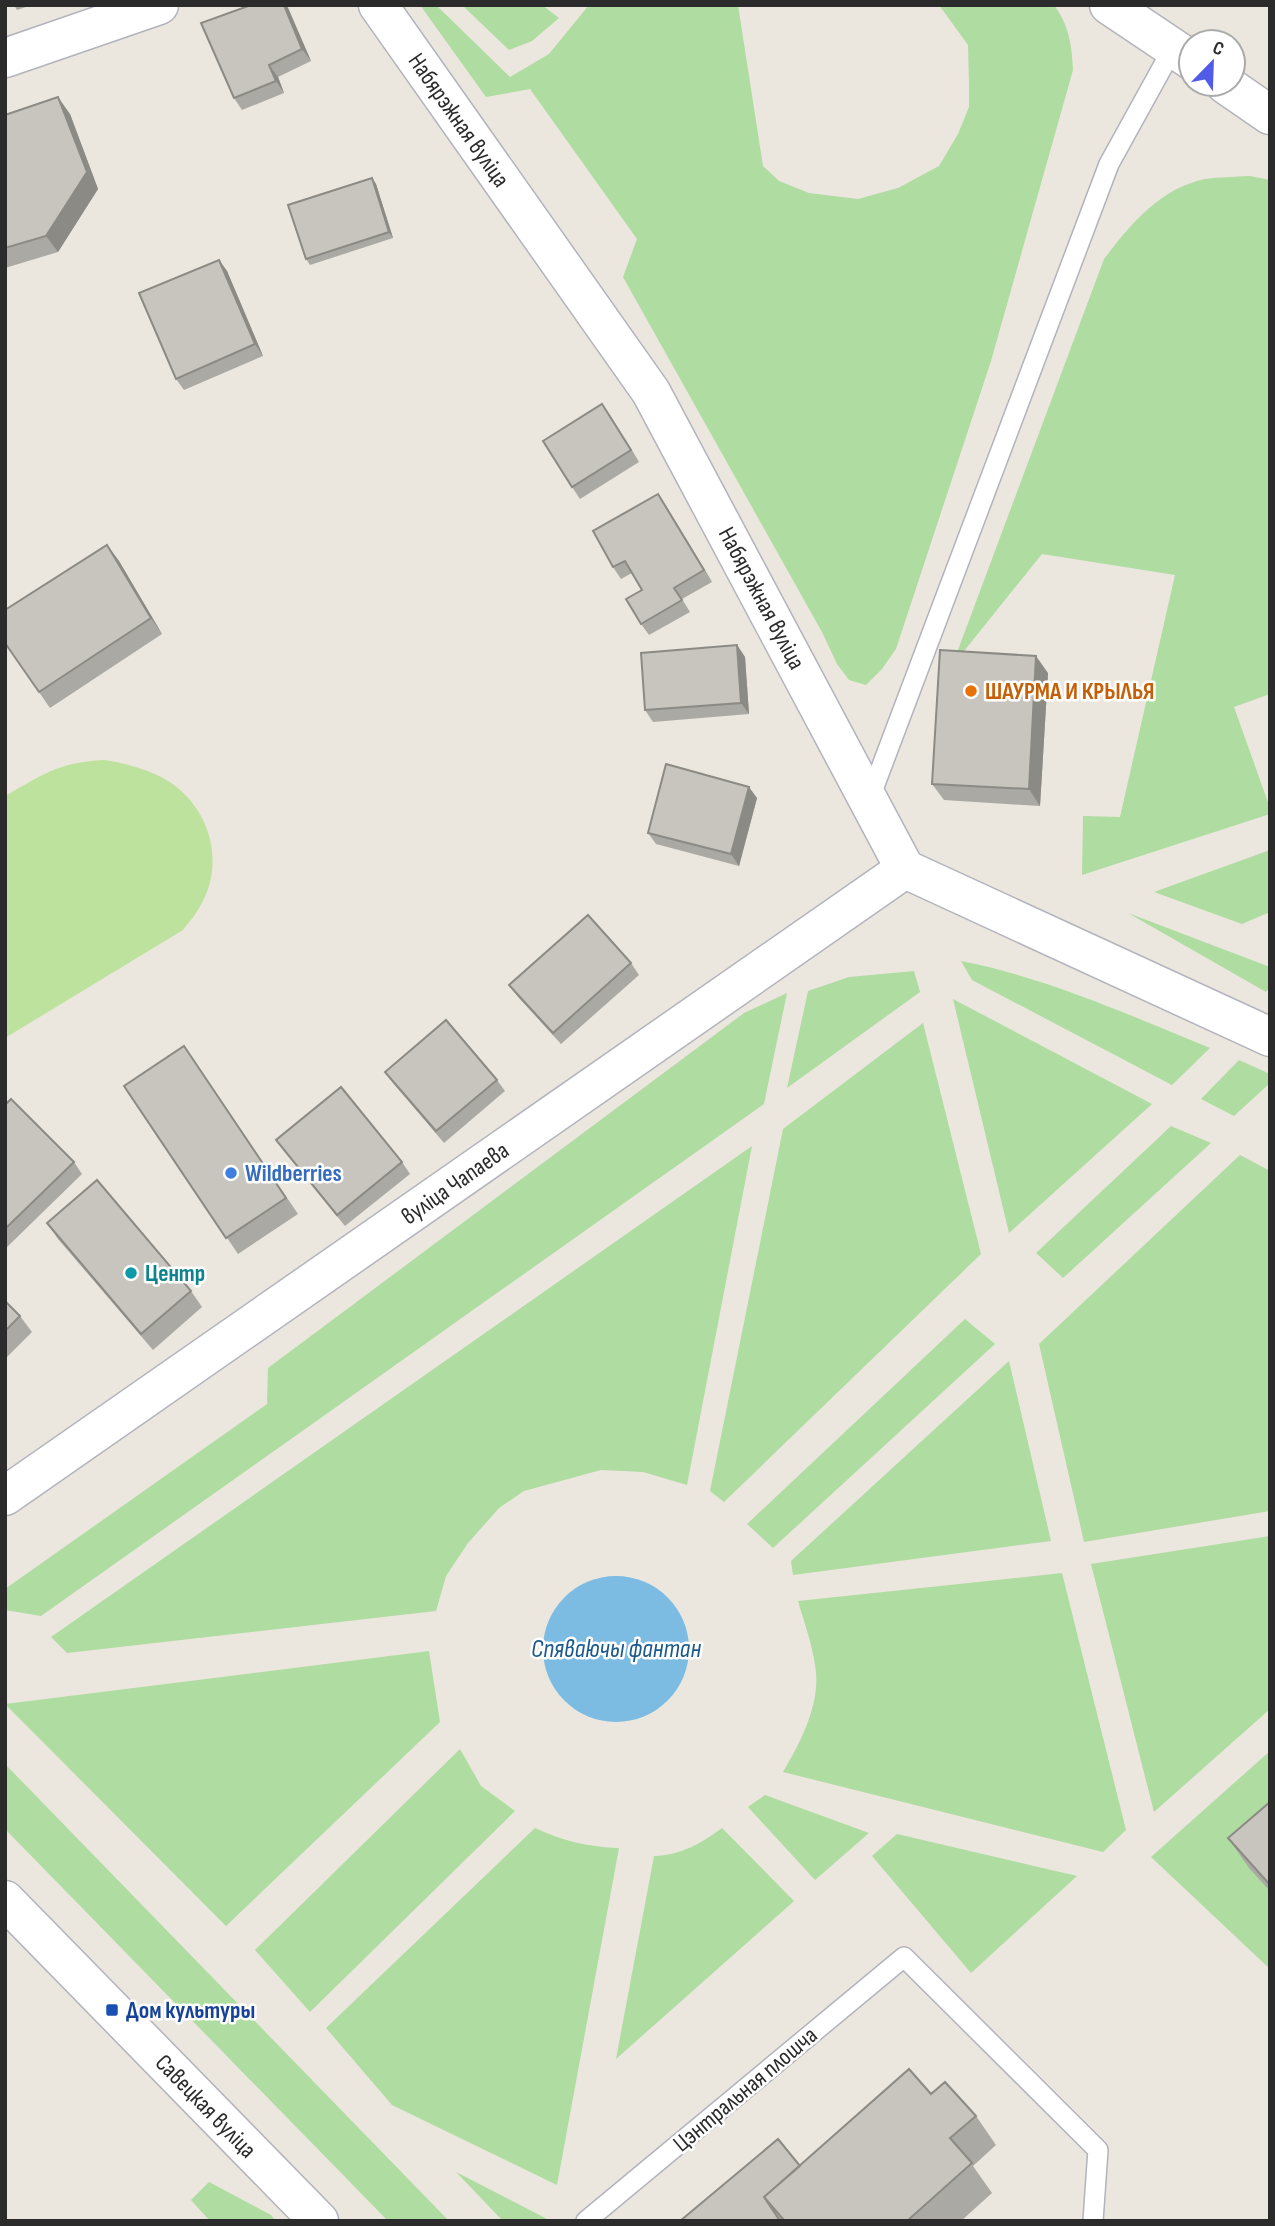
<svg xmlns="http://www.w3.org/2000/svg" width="1275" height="2226" viewBox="0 0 1275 2226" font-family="'Sofia Sans Condensed',sans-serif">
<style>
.green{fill:#aedca1}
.pitch{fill:#bde29d}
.water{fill:#7cbce2}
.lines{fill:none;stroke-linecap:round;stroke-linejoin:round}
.lane-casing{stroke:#b2b3bd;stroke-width:22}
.street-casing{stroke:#b2b3bd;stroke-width:41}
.secondary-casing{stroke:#b2b3bd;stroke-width:41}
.lane{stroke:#fff;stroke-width:19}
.street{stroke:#fff;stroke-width:38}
.secondary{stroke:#fff;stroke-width:38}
.wall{fill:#aba9a3}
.shaded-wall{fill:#8b8a84}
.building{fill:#c7c5bd;stroke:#8b8a84;stroke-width:2}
.food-dot{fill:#e8710a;stroke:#fff;stroke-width:2.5}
.shop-dot{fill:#3f7fe0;stroke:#fff;stroke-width:2.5}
.culture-dot{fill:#0f9aa8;stroke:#fff;stroke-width:2.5}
.transit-dot{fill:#1a4fb4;stroke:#fff;stroke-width:2.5}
.labels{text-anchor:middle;stroke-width:5;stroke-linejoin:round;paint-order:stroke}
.street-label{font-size:24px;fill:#2b2b2b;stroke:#fff}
.food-label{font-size:24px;font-weight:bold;fill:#c56008;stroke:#fff;text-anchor:start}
.shop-label{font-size:24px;font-weight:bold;fill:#366cbe;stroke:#fff;text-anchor:start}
.culture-label{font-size:24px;font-weight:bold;fill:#0d838f;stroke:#fff;text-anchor:start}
.transit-label{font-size:24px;font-weight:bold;fill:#164399;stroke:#fff;text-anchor:start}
.water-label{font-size:26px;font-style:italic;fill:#1c5a8e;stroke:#fff}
</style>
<rect width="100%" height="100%" fill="#ebe7de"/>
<path class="green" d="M 420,5 L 436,5 L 510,77 L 549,54 L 589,5 L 738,5 L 763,166 L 779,181 L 809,193 L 858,199 L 898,188 L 939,166 L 958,134 L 969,107 L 969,82 L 968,45 L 939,5 L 1054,5 C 1069,25 1072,46 1073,70 L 991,361 L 896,649 L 882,669 L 866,685 L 849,680 L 837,664 L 822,632 L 623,277 L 637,239 L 530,89 L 486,97 Z
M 462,5 L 542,5 L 559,18 L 532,41 L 509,50 Z
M 1250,176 L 1270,180 L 1270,694 L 1234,707 L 1270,808 L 1270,814 L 1082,875 L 1083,816 L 1120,817 L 1175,575 L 1042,554 L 952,666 L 1104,259 C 1131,224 1159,189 1205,179 C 1219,177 1235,177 1250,176 Z
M 1270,850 L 1270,912 L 1242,924 L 1154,892 Z
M 1128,913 L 1270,967 L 1270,987 L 1266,992 Z
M 961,961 C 1048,978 1129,1015 1210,1048 L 1172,1085 L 972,980 Z
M 914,971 L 920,992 L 787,1088 L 808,991 L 849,977 Z
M 787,993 L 764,1104 L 41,1616 L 5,1610 L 5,1589 L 267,1404 L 268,1368 L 744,1013 Z
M 953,999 L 1152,1104 L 1009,1233 Z
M 923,1023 L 981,1254 L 724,1502 L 710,1491 L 783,1129 Z
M 1239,1060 L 1270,1074 L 1270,1083 L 1234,1116 L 1201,1099 Z
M 1171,1126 L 1211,1143 L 1063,1278 L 1036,1253 Z
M 752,1146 L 687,1485 L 643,1472 L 601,1470 L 524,1491 L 499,1508 L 468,1543 L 446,1576 L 436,1611 L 67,1653 L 51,1637 Z
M 1240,1155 L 1270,1171 L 1270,1511 L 1084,1542 L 1039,1344 Z
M 965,1319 L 995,1344 L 773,1548 L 747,1524 Z
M 1009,1361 L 1051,1541 L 793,1575 L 791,1561 Z
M 1270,1536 L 1270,1709 L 1154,1812 L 1091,1564 Z
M 1062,1573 L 1126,1830 L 1103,1852 L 783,1772 C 801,1742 822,1701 815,1665 C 812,1643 804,1622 798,1601 Z
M 429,1651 L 440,1722 L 226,1926 L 5,1704 Z
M 460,1749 L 481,1786 L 515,1811 L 310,2012 L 255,1950 Z
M 1270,1751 L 1270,1969 L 1151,1857 Z
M 5,1764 L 449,2221 L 388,2221 L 5,1829 Z
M 765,1795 L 869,1833 L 815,1880 L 748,1807 Z
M 535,1828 C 562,1841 589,1847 619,1848 L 557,2185 L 392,2105 L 326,2028 Z
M 722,1828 L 794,1901 L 616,2059 L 654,1856 C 681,1855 700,1844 722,1828 Z
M 897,1834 L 1077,1876 L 971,1973 L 872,1856 Z
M 456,2172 L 551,2221 L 503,2221 Z
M 209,2182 L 271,2215 L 276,2221 L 210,2221 L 191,2200 Z"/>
<path class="pitch" d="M 105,760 C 122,763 140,767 157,775 C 207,798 229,860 199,908 C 195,916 188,923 183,930 L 5,1038 L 5,796 C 44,774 59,762 105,760 Z"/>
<path class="water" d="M543 1649a73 73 0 1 1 146 0a73 73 0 1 1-146 0Z"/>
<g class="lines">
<defs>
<path id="lane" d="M 869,800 L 1109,164 L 1173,48
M 586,2221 L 904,1957 L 1098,2150 L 1093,2221"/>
<path id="street" d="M 378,5 L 651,392 L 905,869
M 1109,5 L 1191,60
M 5,58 L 159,5
M 1225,84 L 1270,115"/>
<path id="secondary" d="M 5,1496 L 905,869 L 1270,1037
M 5,1900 L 319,2221"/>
</defs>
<use href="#lane" class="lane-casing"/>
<use href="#street" class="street-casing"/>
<use href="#secondary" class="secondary-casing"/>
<use href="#lane" class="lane"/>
<use href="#street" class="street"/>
<use href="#secondary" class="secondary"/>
</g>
<path class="wall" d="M 14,5 L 32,5 L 17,10 Z
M 287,5 L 311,61 L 278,77 L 284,93 L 242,110 L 234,98 Z
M 70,114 L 98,189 L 58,252 L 5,268 L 5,115 Z
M 372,178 L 376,184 L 393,238 L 310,265 L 306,259 Z
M 219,260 L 227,271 L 263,356 L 184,390 L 176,379 Z
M 602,404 L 639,462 L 580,499 L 572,487 Z
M 666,506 L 712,582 L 682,599 L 690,612 L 649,635 L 641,624 L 642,590 L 632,573 L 621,579 L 613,567 Z
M 107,545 L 119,561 L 162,634 L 50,708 L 5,643 Z
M 737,645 L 745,657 L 749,714 L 653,722 L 645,710 Z
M 1048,673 L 1040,806 L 944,800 L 932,784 Z
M 757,798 L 739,866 L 656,844 L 648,833 Z
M 631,963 L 639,975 L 561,1044 L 518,997 L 509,985 Z
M 184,1046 L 298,1214 L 238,1254 L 124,1086 Z
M 385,1072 L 497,1080 L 505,1091 L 444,1143 L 393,1083 Z
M 5,1105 L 74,1162 L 82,1174 L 5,1249 Z
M 276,1140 L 402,1162 L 410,1174 L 345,1226 L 284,1151 Z
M 47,1223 L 191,1291 L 202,1307 L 153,1350 L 58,1239 Z
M 5,1301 L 20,1316 L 32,1332 L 5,1359 Z
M 1270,1802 L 1270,1891 L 1249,1868 L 1228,1838 Z
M 931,2094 L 976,2116 L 996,2145 L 973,2166 L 992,2193 L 961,2221 L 680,2221 L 800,2166 Z"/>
<path class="shaded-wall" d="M 284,5 L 287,6 L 311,61 L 302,49 Z
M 269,65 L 278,77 L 284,93 L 276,81 Z
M 58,97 L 70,114 L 98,189 L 58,252 L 46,236 Z
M 372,178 L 376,184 L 393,238 L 389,232 Z
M 219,260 L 227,271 L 263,356 L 255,344 Z
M 602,404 L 610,415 L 639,462 L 631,450 Z
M 658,494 L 666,506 L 712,582 L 704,570 Z
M 107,545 L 119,561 L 162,634 L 151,618 Z
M 737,645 L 745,657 L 749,714 L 741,703 Z
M 1036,656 L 1048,673 L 1040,806 L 1029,789 Z
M 749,787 L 757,798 L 739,866 L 731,854 Z"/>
<path class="building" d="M 251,5 L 284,5 L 302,49 L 269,65 L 276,81 L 234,98 L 201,23 Z
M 58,97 L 87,172 L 46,236 L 5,248 L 5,115 Z
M 372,178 L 389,232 L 306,259 L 288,205 Z
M 219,260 L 255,344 L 176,379 L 139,293 Z
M 602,404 L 631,450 L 572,487 L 543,441 Z
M 658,494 L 704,570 L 674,588 L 682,600 L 641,624 L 626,599 L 642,590 L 625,561 L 613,567 L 593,531 Z
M 107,545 L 151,618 L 39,692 L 5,643 L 5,610 Z
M 737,645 L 741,703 L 645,710 L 641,653 Z
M 940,650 L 1036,656 L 1029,789 L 932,784 Z
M 666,764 L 749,787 L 731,854 L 648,833 Z
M 588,915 L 631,963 L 553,1033 L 509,985 Z
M 446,1020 L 497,1080 L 436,1131 L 385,1072 Z
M 184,1046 L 286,1198 L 226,1238 L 124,1086 Z
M 341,1087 L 402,1162 L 337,1215 L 276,1140 Z
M 11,1099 L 74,1162 L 5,1229 L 5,1105 Z
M 97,1180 L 191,1291 L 141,1334 L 47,1223 Z
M 5,1301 L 20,1316 L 5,1331 Z
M 1270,1802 L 1270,1885 L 1228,1838 Z
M 909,2069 L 931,2094 L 945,2082 L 976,2116 L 950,2138 L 972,2163 L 907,2221 L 781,2221 L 783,2219 L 764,2197 Z
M 778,2139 L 800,2166 L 764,2197 L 780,2221 L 680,2221 Z"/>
<circle class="food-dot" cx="971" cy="691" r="7"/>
<circle class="shop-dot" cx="231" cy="1173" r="7"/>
<circle class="culture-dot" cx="131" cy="1273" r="7"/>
<rect class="transit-dot" x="105" y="2003" width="14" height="14" rx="3.5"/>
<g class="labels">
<g class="street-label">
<text transform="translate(459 120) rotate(55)" y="8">Набярэжная вуліца</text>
<text transform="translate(762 598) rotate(62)" y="8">Набярэжная вуліца</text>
<text transform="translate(455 1183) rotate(-35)" y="8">вуліца Чапаева</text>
<text transform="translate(745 2089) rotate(-40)" y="8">Цэнтральная плошча</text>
<text transform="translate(206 2106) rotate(46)" y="8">Савецкая вуліца</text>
</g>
<g class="food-label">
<text x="985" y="699">ШАУРМА И КРЫЛЬЯ</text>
</g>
<g class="shop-label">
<text x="245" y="1181">Wildberries</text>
</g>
<g class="culture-label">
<text x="145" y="1281">Центр</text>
</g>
<g class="transit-label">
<text x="126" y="2018">Дом культуры</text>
</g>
<g class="water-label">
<text x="616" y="1657">Спяваючы фантан</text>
</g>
</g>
<rect width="1275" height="2226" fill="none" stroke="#2b2b2b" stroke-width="14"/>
<g transform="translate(1212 63) rotate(23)"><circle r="33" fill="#ffffff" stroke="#aaaaaa" stroke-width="2"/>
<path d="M0-5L12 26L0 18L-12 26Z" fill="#505be7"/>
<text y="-10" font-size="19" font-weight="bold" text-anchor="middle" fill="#2b2b2b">С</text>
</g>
</svg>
